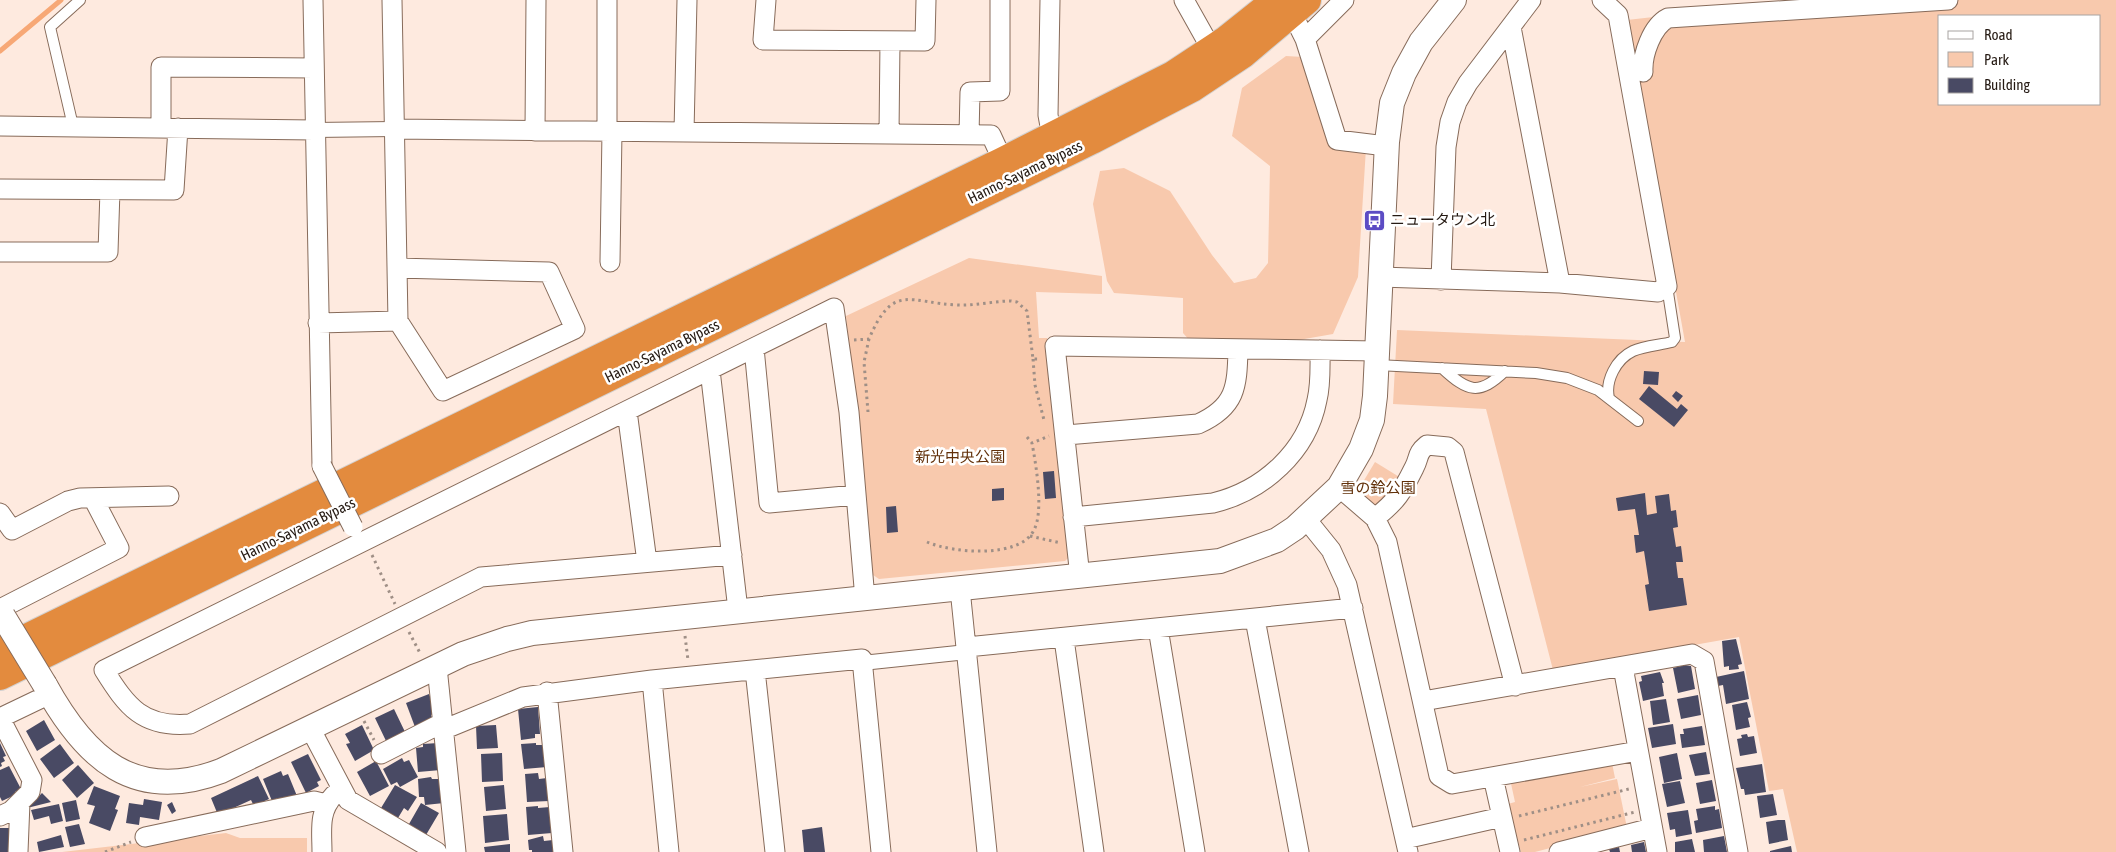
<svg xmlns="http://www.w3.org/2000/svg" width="2116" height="852" viewBox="0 0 2116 852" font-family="'Asap Condensed','Noto Sans JP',sans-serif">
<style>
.green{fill:#f8c9ad;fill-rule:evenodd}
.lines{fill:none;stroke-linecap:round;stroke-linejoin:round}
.stream{stroke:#f7a876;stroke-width:5}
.building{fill:#494a64}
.service-casing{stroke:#876b5a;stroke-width:12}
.pedestrian-casing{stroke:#876b5a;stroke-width:16}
.minor-casing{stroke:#876b5a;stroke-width:21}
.tertiary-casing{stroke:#876b5a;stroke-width:26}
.trunk-casing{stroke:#d3d1d0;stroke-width:30}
.path{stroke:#9f8f86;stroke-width:3;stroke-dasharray:2.5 4;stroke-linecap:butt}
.service{stroke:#fff;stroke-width:10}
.pedestrian{stroke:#fff;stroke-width:14}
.minor{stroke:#fff;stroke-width:19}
.tertiary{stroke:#fff;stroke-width:24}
.trunk{stroke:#e38b3e;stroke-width:28}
.minor-bridge-casing{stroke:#876b5a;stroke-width:21;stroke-linecap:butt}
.tertiary-bridge-casing{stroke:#876b5a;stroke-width:26;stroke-linecap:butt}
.minor-bridge{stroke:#fff;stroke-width:19}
.tertiary-bridge{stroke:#fff;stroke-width:24}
.labels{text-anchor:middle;stroke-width:5;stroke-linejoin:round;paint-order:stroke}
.street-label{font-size:15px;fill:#251a13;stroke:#fff}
.poi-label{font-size:15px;fill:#251a13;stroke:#fff;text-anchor:start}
.park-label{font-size:15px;fill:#623009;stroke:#fff}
</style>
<rect width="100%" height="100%" fill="#feeadf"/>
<path class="green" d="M 1908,0 L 2116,0 L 2116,852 L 1797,852 L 1783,789 L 1769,791 L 1739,637 L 1553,670 L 1486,409 L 1393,404 L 1397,330 L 1685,342 L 1627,20 L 1671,15 ZM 1940,16 L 2100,16 L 2100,104 L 1940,104 Z
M 1286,56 L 1303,57 L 1328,141 L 1366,148 L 1358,277 L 1333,334 L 1293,341 L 1190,341 L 1183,333 L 1183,298 L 1114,293 L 1107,281 L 1093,204 L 1100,171 L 1124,168 L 1170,191 L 1212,255 L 1234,283 L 1256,278 L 1268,263 L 1270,166 L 1232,136 L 1242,88 Z
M 969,258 L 1102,276 L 1102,294 L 1036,292 L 1039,338 L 1047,338 L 1070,556 L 1065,561 L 879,579 L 873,575 L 846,316 Z
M 1375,462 L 1401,478 L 1381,506 L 1373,506 L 1357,492 Z
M 1612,763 L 1615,778 L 1580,787 L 1617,779 L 1627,828 L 1535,852 L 1521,852 L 1508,804 L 1515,802 L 1510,779 Z
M 226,833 L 240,838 L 307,838 L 307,852 L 62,852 Z"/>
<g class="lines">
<path class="stream" d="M 0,51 L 61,0"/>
</g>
<path class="building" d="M 1644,371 L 1659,372 L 1658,385 L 1643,384 Z
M 1649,386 L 1677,409 L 1681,404 L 1688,410 L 1674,427 L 1639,399 Z
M 1676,391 L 1683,396 L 1678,402 L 1672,396 Z
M 1054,471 L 1056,498 L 1045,499 L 1043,472 Z
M 1004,488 L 1004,500 L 992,501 L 992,489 Z
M 1645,493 L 1647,515 L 1657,513 L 1655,496 L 1669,494 L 1671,511 L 1676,510 L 1678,527 L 1673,528 L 1676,547 L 1681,546 L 1683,562 L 1676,562 L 1678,578 L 1683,578 L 1687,605 L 1649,611 L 1645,585 L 1649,584 L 1644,551 L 1636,553 L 1634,535 L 1639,535 L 1635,509 L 1618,511 L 1616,498 Z
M 896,506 L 898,532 L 887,533 L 886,507 Z
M 1736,639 L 1742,664 L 1738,665 L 1739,669 L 1729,670 L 1729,666 L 1724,667 L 1722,641 Z
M 1685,665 L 1691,666 L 1695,689 L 1678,693 L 1673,668 Z
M 1744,671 L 1749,699 L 1726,704 L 1723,685 L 1718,686 L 1716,677 Z
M 1660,672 L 1664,683 L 1662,683 L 1664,696 L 1643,701 L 1639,682 L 1642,681 L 1641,676 Z
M 429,694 L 434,707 L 435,713 L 431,715 L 433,720 L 415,727 L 406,703 Z
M 1698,695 L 1701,715 L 1681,719 L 1677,699 Z
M 1666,699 L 1670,722 L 1653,725 L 1650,701 Z
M 1747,702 L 1751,717 L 1748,718 L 1750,727 L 1736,730 L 1732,705 Z
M 538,707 L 540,734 L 535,734 L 535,738 L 521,740 L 518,709 Z
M 394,709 L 406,734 L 387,743 L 375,718 Z
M 44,720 L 55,740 L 37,751 L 26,731 Z
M 1673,724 L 1676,744 L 1652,748 L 1648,728 Z
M 362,725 L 374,750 L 355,761 L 346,744 L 350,743 L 345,734 Z
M 496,725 L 498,748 L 477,749 L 476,726 Z
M 1702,726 L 1705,745 L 1682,748 L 1680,734 L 1684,734 L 1683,729 Z
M 1747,734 L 1748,737 L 1754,736 L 1757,753 L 1740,756 L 1737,739 L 1742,738 L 1741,735 Z
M 0,743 L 6,756 L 3,757 L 5,761 L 1,763 L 2,766 L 0,767 Z
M 438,743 L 441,770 L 418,772 L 416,748 L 423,747 L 423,744 Z
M 536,743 L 536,745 L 545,745 L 547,767 L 524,769 L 521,744 Z
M 60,744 L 74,763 L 54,778 L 40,759 Z
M 1706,752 L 1710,774 L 1695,776 L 1689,755 Z
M 502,753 L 503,781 L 482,782 L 481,754 Z
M 1677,753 L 1682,779 L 1664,783 L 1659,757 Z
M 308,754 L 321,780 L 317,782 L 319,786 L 306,793 L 291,762 Z
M 402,758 L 404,762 L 409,760 L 418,777 L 400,787 L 397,782 L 391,785 L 383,769 Z
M 376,761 L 389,786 L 370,796 L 357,772 Z
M 1762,764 L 1766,792 L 1745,795 L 1744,789 L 1741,789 L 1736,768 Z
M 78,765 L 94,783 L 77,798 L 62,780 Z
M 9,766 L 21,789 L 15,792 L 17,794 L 2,801 L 0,797 L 0,770 Z
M 281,771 L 283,776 L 288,774 L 297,796 L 280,803 L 278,798 L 272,801 L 263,779 Z
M 538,773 L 539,779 L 547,778 L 549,801 L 527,802 L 525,774 Z
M 258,776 L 269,799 L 254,806 L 251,800 L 218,815 L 211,798 Z
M 431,777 L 432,779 L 442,779 L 444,803 L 425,805 L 424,797 L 419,797 L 418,779 Z
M 1712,780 L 1716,801 L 1700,804 L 1696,783 Z
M 1680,781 L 1685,803 L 1667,807 L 1662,784 Z
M 395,785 L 417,797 L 408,811 L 404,808 L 398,818 L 381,808 Z
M 504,785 L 506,809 L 486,811 L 484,787 Z
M 94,786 L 120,796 L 115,809 L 118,810 L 110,831 L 89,823 L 95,806 L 87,804 Z
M 42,793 L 51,802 L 27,808 Z
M 1773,794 L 1777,815 L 1760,818 L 1757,796 Z
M 144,799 L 162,802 L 159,820 L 140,817 L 139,825 L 126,823 L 129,803 L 143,805 Z
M 76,800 L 80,819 L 66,822 L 62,803 Z
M 172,802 L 176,811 L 172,814 L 167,805 Z
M 421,803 L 439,813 L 426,835 L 409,824 Z
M 59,804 L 63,821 L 51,824 L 49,816 L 34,820 L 31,810 Z
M 538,806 L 538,808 L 550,807 L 552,833 L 528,835 L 526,807 Z
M 1715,806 L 1715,810 L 1719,809 L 1722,828 L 1696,833 L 1694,821 L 1698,820 L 1696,809 Z
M 1688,810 L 1692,834 L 1676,837 L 1675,829 L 1670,830 L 1667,813 Z
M 507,814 L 509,840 L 485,843 L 483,816 Z
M 1778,820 L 1785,820 L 1788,840 L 1769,844 L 1766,822 Z
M 79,824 L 85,844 L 70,847 L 65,827 Z
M 822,827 L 825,852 L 804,852 L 802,830 Z
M 0,828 L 13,828 L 12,852 L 0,852 Z
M 61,835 L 64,847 L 39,852 L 37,842 Z
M 543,836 L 544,841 L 553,840 L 554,852 L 532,852 L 532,850 L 529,850 L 528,840 Z
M 1724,836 L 1727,852 L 1704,852 L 1703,840 Z
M 1692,839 L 1695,852 L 1675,852 L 1675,842 Z
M 1644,842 L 1646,852 L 1632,852 L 1631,845 Z
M 510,844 L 510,852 L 485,852 L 484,847 Z
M 1791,846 L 1792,852 L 1770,852 L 1770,851 Z
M 1619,847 L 1620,852 L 1610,852 L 1609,849 Z"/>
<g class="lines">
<defs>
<path id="service" d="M 73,126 L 50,27 L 80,0
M 1377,365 L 1536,373 L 1567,378 L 1598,390 L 1638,421
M 1442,368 C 1468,392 1479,396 1505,371
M 1609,398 C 1605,381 1616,359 1633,351 C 1644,346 1660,345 1672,342 L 1675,338 L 1667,286"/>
<path id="pedestrian" d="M 314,130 L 394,129
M 862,663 L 967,652"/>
<path id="minor" d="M 313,0 L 322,466
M 392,0 L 398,321
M 766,0 L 763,40 L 925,41 L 926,0
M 1050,0 L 1048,115 L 1052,137
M 1184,0 L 1212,50
M 1292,13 L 1305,39 L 1337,140 L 1386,146
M 1511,27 L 1560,283
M 1305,39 L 1344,0
M 1643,72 C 1642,55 1652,26 1668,18 L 1948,0
M 0,126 L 314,130
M 161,128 L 161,67 L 314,68
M 394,129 L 991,135 L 1003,161
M 535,131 L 536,0
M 607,131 L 607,0
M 684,132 L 687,0
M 889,134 L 890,41
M 969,135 L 970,92 L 1000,91 L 1000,0
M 0,189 L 174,190 L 178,128
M 0,252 L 108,252 L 110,190
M 610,262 L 612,131
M 1380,277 L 1560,283 L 1658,292 L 1667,286 L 1618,15 L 1602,0
M 1441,280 L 1446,147 L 1450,122 L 1457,102 L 1468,83 L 1531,0
M 318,323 L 398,321 L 443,391 L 575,329 L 549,272 L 397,268
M 754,348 L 769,503 L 856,495
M 710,370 L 738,610
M 627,411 L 647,562
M 1066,435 L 1198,424 C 1236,407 1237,387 1238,350
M 1339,487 L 1375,518 L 1387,542 L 1439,776 L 1452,784 L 1638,751
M 0,513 L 12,530 L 68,501 L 80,498 L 169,496
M 1073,517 L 1213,503 C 1263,491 1307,452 1317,400 C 1321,384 1320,366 1320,350
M 1375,518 C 1397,501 1402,492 1414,468 C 1420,457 1416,454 1427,445 L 1448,447 L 1454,452 L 1515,686
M 1306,519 L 1331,550 L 1347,585 L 1408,852
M 732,555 L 481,577 L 190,724 C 143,728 127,707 104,670 L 834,308 L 849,412 L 865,599
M 1080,577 L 1055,346 L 1377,351
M 960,589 L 987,852
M 0,609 L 119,548 L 93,498
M 1255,619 L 1299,852
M 1158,628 L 1195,852
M 1064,639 L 1094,852
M 967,647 L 1353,608
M 437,667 L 456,852
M 1623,667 L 1657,852
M 755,670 L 775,852
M 652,680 L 669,852
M 547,692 L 563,852
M 1423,701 L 1692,654 L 1704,661 L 1738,852
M 0,718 L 32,780 L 30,792 L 11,811 L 0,816
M 0,718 L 50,694
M 310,728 L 348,800 L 437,852
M 445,729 L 523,697 L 652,680 L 862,659 L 881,852
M 381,754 L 444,722
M 1493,777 L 1510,852
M 145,837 L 314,801 L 326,804
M 1405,839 L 1502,817
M 18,852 L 20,802
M 322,852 C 322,831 318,812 334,795
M 1559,852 L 1652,828"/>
<path id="tertiary" d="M 45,685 C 85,758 134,804 221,771 L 463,654 L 507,639 L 532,633 L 1220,561 L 1277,540 L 1295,528 L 1339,487 L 1361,449 L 1372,420 L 1375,396 L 1387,142 L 1392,103 L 1404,73 L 1421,42 L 1454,0"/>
<path id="trunk" d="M 0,651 L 1003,161 L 1173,75 L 1226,40 L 1276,0
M 0,676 L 1092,140 L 1192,88 L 1243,54 L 1307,0"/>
</defs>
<use href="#service" class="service-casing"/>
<use href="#pedestrian" class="pedestrian-casing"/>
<use href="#minor" class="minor-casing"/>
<use href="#tertiary" class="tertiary-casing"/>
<use href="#trunk" class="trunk-casing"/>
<path class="path" d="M 854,340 L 869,339 C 893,282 910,303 957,305 C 975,306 993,301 1011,301 L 1017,302 L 1027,311 L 1033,359 L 1041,359
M 1033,359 L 1035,385 L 1044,420
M 868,412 L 864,362 L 869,339
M 1027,437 L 1032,443
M 1030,536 L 1061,543
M 927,542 C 952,553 1020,559 1034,530 C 1044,511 1036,465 1032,443 L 1049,436
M 372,555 L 395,604
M 409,632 L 421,655
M 685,636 L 688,660
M 364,721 L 374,740
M 1519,816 L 1629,789
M 1524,840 L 1635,812
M 105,852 L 131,842"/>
<use href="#service" class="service"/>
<use href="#pedestrian" class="pedestrian"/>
<use href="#minor" class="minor"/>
<use href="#tertiary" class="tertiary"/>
<use href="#trunk" class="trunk"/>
<defs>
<path id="minor-bridge" d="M 322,466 L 353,527"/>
<path id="tertiary-bridge" d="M 3,616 L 45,685"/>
</defs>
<use href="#minor-bridge" class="minor-bridge-casing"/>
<use href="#tertiary-bridge" class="tertiary-bridge-casing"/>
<use href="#minor-bridge" class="minor-bridge"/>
<use href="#tertiary-bridge" class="tertiary-bridge"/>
</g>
<defs>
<symbol id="bus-square" viewBox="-11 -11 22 22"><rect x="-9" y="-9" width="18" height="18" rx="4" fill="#5c4cc4" stroke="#fff"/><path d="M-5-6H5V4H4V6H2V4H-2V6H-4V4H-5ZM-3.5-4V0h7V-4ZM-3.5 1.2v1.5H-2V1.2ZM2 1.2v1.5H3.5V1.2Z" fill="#fff"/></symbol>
</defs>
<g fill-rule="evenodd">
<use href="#bus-square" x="1362" y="208" width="25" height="25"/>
</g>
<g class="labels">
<g class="street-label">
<text transform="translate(1025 172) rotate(-26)" y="5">Hanno-Sayama Bypass</text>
<text transform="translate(662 351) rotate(-26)" y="5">Hanno-Sayama Bypass</text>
<text transform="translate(298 529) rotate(-26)" y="5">Hanno-Sayama Bypass</text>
</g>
<g class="poi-label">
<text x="1390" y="225">ニュータウン北</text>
</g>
<g class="park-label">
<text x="960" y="462">新光中央公園</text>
<text x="1378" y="493">雪の鈴公園</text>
</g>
</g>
<rect x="1938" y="15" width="162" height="90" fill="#ffffff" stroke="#a8a3a1"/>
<rect x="1948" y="31" width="25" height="8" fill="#ffffff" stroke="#a8a3a1"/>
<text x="1984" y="40" font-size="15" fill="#251a13">Road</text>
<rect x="1948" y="52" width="25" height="15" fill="#f8c9ad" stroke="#a8a3a1"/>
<text x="1984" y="65" font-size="15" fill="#251a13">Park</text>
<rect x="1948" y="78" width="25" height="15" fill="#494a64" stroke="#a8a3a1"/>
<text x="1984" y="90" font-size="15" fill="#251a13">Building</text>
</svg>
